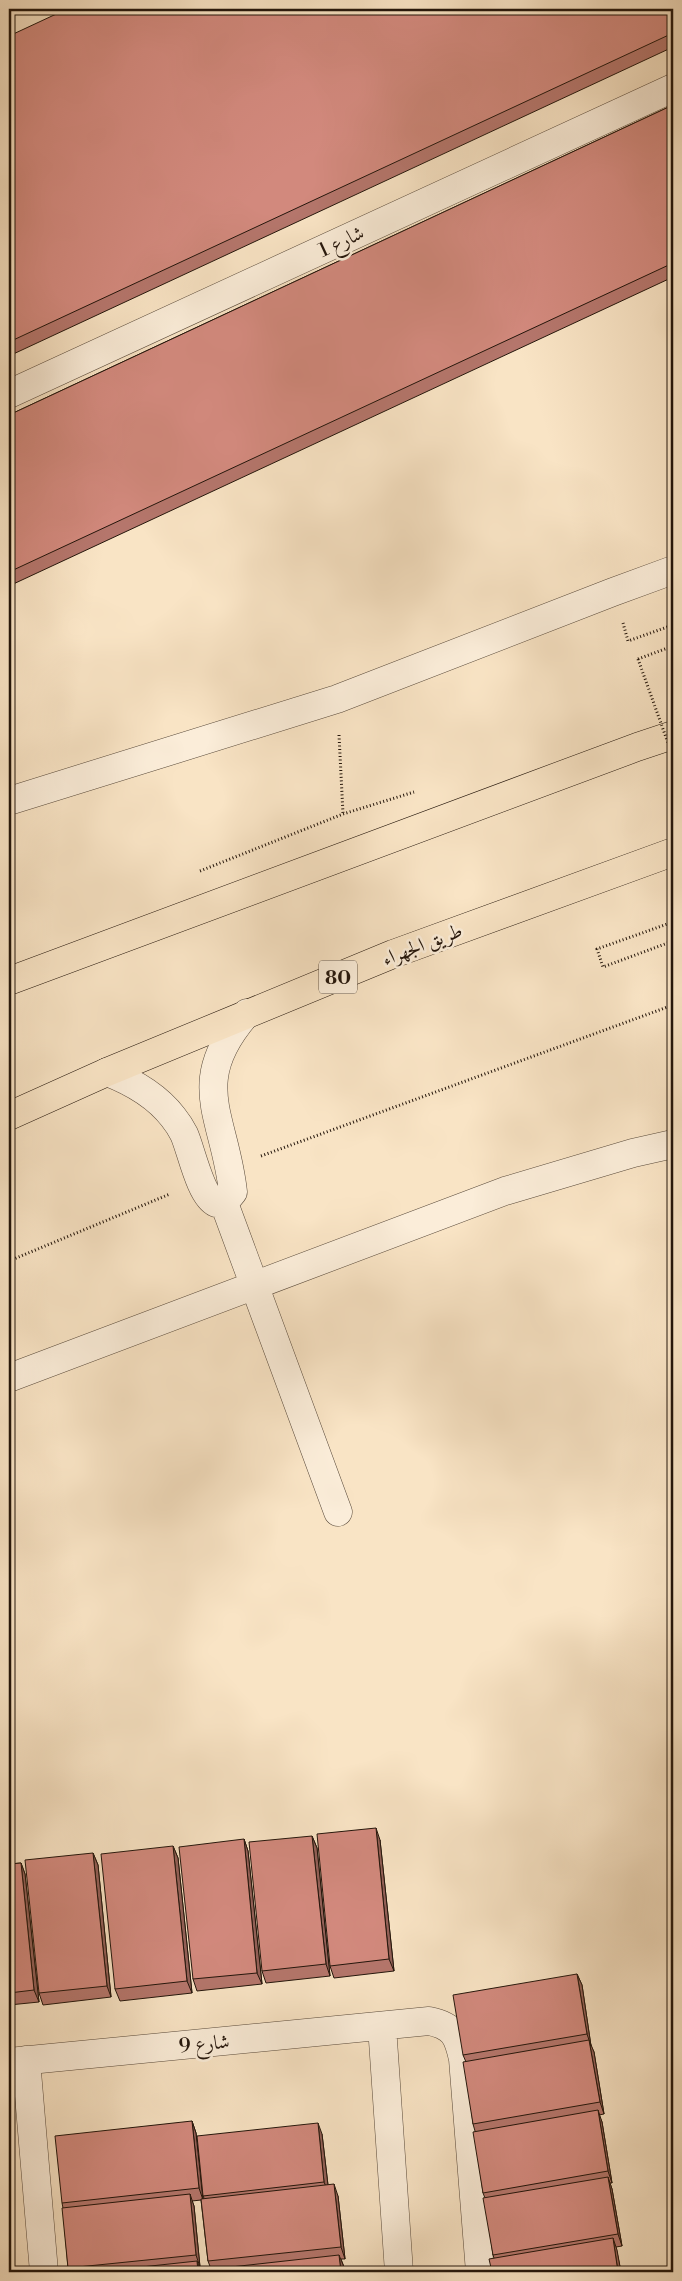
<svg xmlns="http://www.w3.org/2000/svg" width="682" height="2281" viewBox="0 0 682 2281" font-family="'Libre Bodoni',Amiri,serif">
<style>
.lines{fill:none;stroke-linecap:round;stroke-linejoin:round}
.minor-casing{stroke:#58493a;stroke-width:29}
.highway-casing{stroke:#23150b;stroke-width:29}
.path{stroke:#23150b;stroke-width:3;stroke-dasharray:1 2.5;stroke-linecap:butt}
.minor{stroke:#fbedd9;stroke-width:28}
.highway{stroke:#f9e4c5;stroke-width:28}
.path-bridge{stroke:#23150b;stroke-width:3;stroke-dasharray:1 2.5;stroke-linecap:butt}
.wall{fill:#b5766c;stroke:#23150b}
.shaded-wall{fill:#936058;stroke:#23150b}
.building{fill:#d2897d;stroke:#23150b}
.labels{text-anchor:middle;stroke-width:5;stroke-linejoin:round;paint-order:stroke}
.shield{fill:#fbedd9;stroke:#645649;stroke-width:1}
.shield-label{font-size:19px;font-weight:bold;fill:#23150b}
.street-label{font-size:20px;fill:#23150b;stroke:#fbedd9}
</style>
<rect width="100%" height="100%" fill="#f9e4c5"/>
<filter id="stains"><feTurbulence type="fractalNoise" baseFrequency=".004" numOctaves="4"/><feColorMatrix values="0 0 0 0 .2 0 0 0 0 .09 0 0 0 0 .02 0 0 0 .5 -.17"/></filter>
<radialGradient id="worn" r=".72"><stop offset=".6" stop-color="#630" stop-opacity="0"/><stop offset="1" stop-color="#630" stop-opacity=".3"/></radialGradient>
<g class="lines">
<defs>
<path id="minor" d="M 9,394 L 673,88
M 9,801 L 337,699 L 613,592 L 673,570
M 107,1072 C 133,1082 156,1095 173,1117 C 177,1122 181,1128 184,1134 C 191,1149 200,1196 216,1203 C 217,1203 224,1203 224,1203 L 233,1192 C 225,1116 186,1083 247,1013
M 224,1203 L 338,1512
M 9,1378 L 505,1191 L 633,1153 L 673,1144
M 382,2026 L 399,2272
M 26,2060 L 44,2272
M 9,2062 L 429,2021 C 454,2026 458,2036 463,2059 L 480,2272"/>
<path id="highway" d="M 9,981 L 637,747 L 673,735
M 9,1116 L 107,1072 L 393,954 L 673,852"/>
</defs>
<use href="#minor" class="minor-casing"/>
<use href="#highway" class="highway-casing"/>
<path class="path" d="M 623,623 L 628,641 L 673,625
M 638,659 L 673,646
M 339,735 L 343,814
M 200,871 L 343,814 L 414,792
M 673,922 L 597,949 L 603,967 L 673,941
M 261,1156 L 673,1005
M 9,1261 L 170,1194"/>
<use href="#minor" class="minor"/>
<use href="#highway" class="highway"/>
<path class="path-bridge" d="M 638,659 L 673,757"/>
</g>
<path class="wall" d="M 673,9 L 673,47 L 9,356 L 9,36 Z
M 673,105 L 673,277 L 9,586 L 9,415 Z
M 312,1836 L 317,1848 L 330,1976 L 266,1983 L 262,1971 Z
M 244,1839 L 248,1851 L 262,1984 L 197,1991 L 193,1979 Z
M 380,1840 L 394,1971 L 334,1978 L 330,1966 Z
M 173,1846 L 178,1858 L 192,1993 L 120,2001 L 115,1989 Z
M 93,1853 L 98,1865 L 111,1997 L 43,2005 L 39,1993 Z
M 21,1863 L 25,1874 L 39,2002 L 9,2005 L 9,1864 Z
M 577,1974 L 582,1985 L 591,2046 L 594,2052 L 604,2114 L 599,2115 L 602,2122 L 612,2183 L 610,2183 L 612,2189 L 622,2246 L 616,2247 L 621,2272 L 492,2272 L 494,2258 L 493,2255 L 485,2198 L 483,2193 L 475,2131 L 473,2124 L 466,2062 L 463,2055 Z
M 192,2121 L 196,2133 L 203,2199 L 204,2198 L 203,2196 L 322,2134 L 328,2185 L 338,2196 L 345,2259 L 341,2259 L 344,2267 L 344,2272 L 205,2272 L 211,2269 L 208,2261 L 201,2200 L 192,2201 L 194,2206 L 200,2267 L 199,2267 L 201,2272 L 70,2272 L 68,2268 L 63,2208 L 62,2203 Z"/>
<path class="shaded-wall" d="M 376,1828 L 380,1840 L 394,1971 L 389,1959 Z
M 312,1836 L 317,1848 L 330,1976 L 326,1964 Z
M 244,1839 L 248,1851 L 262,1984 L 257,1973 Z
M 173,1846 L 178,1858 L 192,1993 L 187,1981 Z
M 93,1853 L 98,1865 L 111,1997 L 107,1986 Z
M 21,1863 L 25,1874 L 39,2002 L 34,1990 Z
M 577,1974 L 582,1985 L 591,2046 L 587,2034 Z
M 589,2040 L 594,2052 L 604,2114 L 600,2102 Z
M 598,2110 L 602,2122 L 612,2183 L 608,2171 Z
M 192,2121 L 196,2133 L 203,2200 L 199,2188 Z
M 318,2123 L 322,2134 L 329,2194 L 324,2182 Z
M 608,2177 L 612,2189 L 622,2246 L 618,2234 Z
M 334,2184 L 338,2196 L 345,2259 L 341,2247 Z
M 190,2194 L 194,2206 L 200,2267 L 196,2255 Z
M 613,2238 L 617,2250 L 621,2272 L 618,2272 Z
M 339,2255 L 344,2267 L 344,2272 L 341,2272 Z
M 197,2261 L 201,2272 L 198,2272 Z"/>
<path class="building" d="M 67,9 L 673,9 L 673,33 L 9,342 L 9,36 Z
M 673,105 L 673,263 L 9,572 L 9,415 Z
M 669,1562 L 673,1562 L 673,1607 Z
M 376,1828 L 389,1959 L 330,1966 L 317,1834 Z
M 312,1836 L 326,1964 L 262,1971 L 249,1842 Z
M 244,1839 L 257,1973 L 193,1979 L 179,1847 Z
M 173,1846 L 187,1981 L 115,1989 L 101,1854 Z
M 93,1853 L 107,1986 L 39,1993 L 25,1860 Z
M 21,1863 L 34,1990 L 9,1993 L 9,1864 Z
M 577,1974 L 587,2034 L 463,2055 L 453,1995 Z
M 589,2040 L 600,2102 L 473,2124 L 463,2062 Z
M 598,2110 L 608,2171 L 483,2193 L 473,2132 Z
M 192,2121 L 199,2188 L 62,2203 L 55,2136 Z
M 318,2123 L 324,2182 L 203,2196 L 197,2136 Z
M 608,2177 L 618,2234 L 493,2255 L 483,2198 Z
M 334,2184 L 341,2247 L 208,2261 L 201,2199 Z
M 190,2194 L 196,2255 L 68,2268 L 62,2208 Z
M 613,2238 L 618,2272 L 492,2272 L 489,2259 Z
M 339,2255 L 341,2272 L 205,2272 L 204,2270 Z
M 197,2261 L 198,2272 L 95,2272 Z"/>
<g class="labels">
<rect class="shield" x="319" y="960.5" width="38" height="33" rx="4"/>
<g class="shield-label">
<text x="338" y="984">80</text>
</g>
<g class="street-label">
<text transform="translate(341 241) rotate(-25)" y="7">شارع 1</text>
<text transform="translate(422 944) rotate(-21)" y="7">طريق الجهراء</text>
<text transform="translate(204 2043) rotate(-5)" y="7">شارع 9</text>
</g>
</g>
<rect width="682" height="2281" fill="none" stroke="#f9e4c5" stroke-width="30"/>
<rect x="10" y="10" width="662" height="2261" fill="none" stroke="#23150b" stroke-width="2.5"/>
<rect x="15" y="15" width="652" height="2251" fill="none" stroke="#23150b"/>
<rect width="100%" height="100%" filter="url(#stains)"/>
<rect width="100%" height="100%" fill="url(#worn)"/>
</svg>
